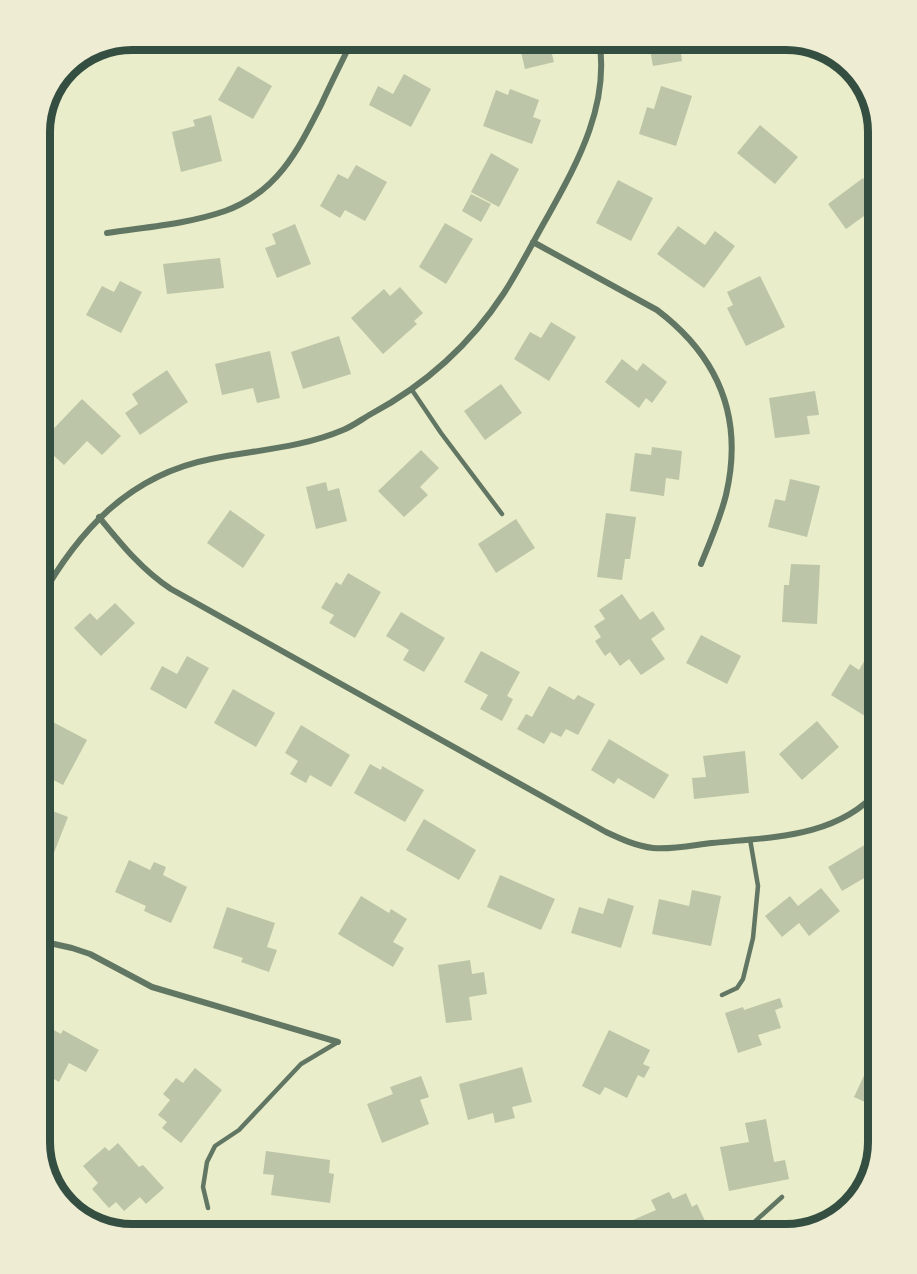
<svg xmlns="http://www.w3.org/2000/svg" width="917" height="1274" viewBox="0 0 917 1274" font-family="'Sofia Sans Condensed',sans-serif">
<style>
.building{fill:#bcc5a7}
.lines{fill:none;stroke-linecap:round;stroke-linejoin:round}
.service{stroke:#617663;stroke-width:4.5}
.minor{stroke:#617663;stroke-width:6}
.rim{fill:none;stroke:#344e41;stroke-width:8}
</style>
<rect width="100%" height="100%" fill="#e9edc9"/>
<path class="building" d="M 404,39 L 433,39 L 427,51 Z
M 518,39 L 548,39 L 554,62 L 525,69 Z
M 648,39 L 679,39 L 682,61 L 653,66 Z
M 238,66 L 272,86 L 253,119 L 218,100 Z
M 404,74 L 431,89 L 411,127 L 369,105 L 378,86 L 393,94 Z
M 661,86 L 692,96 L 676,146 L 639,134 L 647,107 L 654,109 Z
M 510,89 L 539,100 L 533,117 L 541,120 L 532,144 L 483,126 L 496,90 L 508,95 Z
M 211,115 L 222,161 L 181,172 L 172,132 L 195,126 L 193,120 Z
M 760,125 L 798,157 L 775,184 L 737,153 Z
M 491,153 L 519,169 L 499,207 L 471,192 Z
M 356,165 L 387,182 L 365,221 L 345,210 L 340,218 L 320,206 L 338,174 L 348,179 Z
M 878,176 L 878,206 L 846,229 L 828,204 L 863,178 L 867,184 Z
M 618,180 L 653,198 L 631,241 L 596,223 Z
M 471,194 L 491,204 L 481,222 L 462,211 Z
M 445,223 L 473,239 L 446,284 L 419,267 Z
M 295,224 L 311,264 L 277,278 L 265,248 L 276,244 L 272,234 Z
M 678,226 L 705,245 L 715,231 L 735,246 L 704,288 L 657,254 Z
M 220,258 L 224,288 L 167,294 L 163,264 Z
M 760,276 L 785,327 L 746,346 L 727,308 L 733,305 L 727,292 Z
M 120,281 L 142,292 L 121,333 L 86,315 L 102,286 L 114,292 Z
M 400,287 L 423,313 L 414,321 L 417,324 L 383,354 L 351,318 L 384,289 L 390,296 Z
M 551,322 L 576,337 L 549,381 L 514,359 L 530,332 L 541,338 Z
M 339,336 L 351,374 L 303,389 L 291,352 Z
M 270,351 L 280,398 L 257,403 L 253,388 L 222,395 L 215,364 Z
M 622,359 L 637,371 L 643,363 L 667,382 L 652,403 L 646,398 L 639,408 L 605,382 Z
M 167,370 L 188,402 L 140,435 L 125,413 L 138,404 L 132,394 Z
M 501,384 L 522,413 L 485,440 L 464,411 Z
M 815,391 L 819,415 L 807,416 L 810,434 L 775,438 L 769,398 Z
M 82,399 L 121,436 L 102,455 L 87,441 L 64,465 L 40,443 Z
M 652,447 L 682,451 L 679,480 L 666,478 L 664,496 L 630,491 L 635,453 L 651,455 Z
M 421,450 L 439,468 L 420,487 L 428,495 L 404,517 L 378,491 Z
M 39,476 L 54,485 L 39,509 Z
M 790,479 L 820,486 L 807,537 L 768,527 L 775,499 L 785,501 Z
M 326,482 L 328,491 L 339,488 L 347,521 L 316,529 L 306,487 Z
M 230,510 L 265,535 L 243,568 L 207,543 Z
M 606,513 L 636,517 L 630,559 L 625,559 L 622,580 L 597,577 Z
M 516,519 L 535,548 L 496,573 L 478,544 Z
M 791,564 L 820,565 L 817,624 L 782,622 L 784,585 L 789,585 Z
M 348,573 L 381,592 L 355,638 L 329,623 L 334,615 L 321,608 L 336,582 L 341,585 Z
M 622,594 L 640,620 L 653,611 L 665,629 L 651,639 L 665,659 L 641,675 L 629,659 L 620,666 L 610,652 L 605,656 L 595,641 L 601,637 L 594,626 L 605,619 L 599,610 Z
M 115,603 L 135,623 L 101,656 L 74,628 L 90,613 L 97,620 Z
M 401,612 L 445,638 L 424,672 L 403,660 L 409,650 L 386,636 Z
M 701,635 L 741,656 L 727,684 L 686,663 Z
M 481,651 L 520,672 L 507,696 L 513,699 L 502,721 L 480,709 L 488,695 L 464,682 Z
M 868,655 L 878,661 L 878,694 L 865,716 L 831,695 L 850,664 L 859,670 Z
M 187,656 L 209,668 L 186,709 L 150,689 L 162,666 L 177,674 Z
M 549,686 L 574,700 L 578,695 L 595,704 L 578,735 L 566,729 L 561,737 L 551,732 L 544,744 L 517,729 L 526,714 L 532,717 Z
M 233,689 L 275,713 L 256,747 L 214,723 Z
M 49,720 L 87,740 L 63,785 L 44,775 L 39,784 L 39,738 Z
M 817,721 L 839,747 L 802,780 L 779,754 Z
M 301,725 L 350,755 L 331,787 L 310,775 L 306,783 L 290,774 L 298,761 L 285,753 Z
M 609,739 L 669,775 L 654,799 L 618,778 L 614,784 L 591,770 Z
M 745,751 L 749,793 L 694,799 L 692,778 L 706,777 L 703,756 Z
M 370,764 L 381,770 L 382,766 L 424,790 L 405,822 L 354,793 Z
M 40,806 L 68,817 L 46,873 L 39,870 Z
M 424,819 L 476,850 L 459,880 L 406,850 Z
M 878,837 L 878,870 L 842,891 L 828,867 Z
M 129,860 L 150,870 L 154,862 L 166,867 L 163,875 L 187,887 L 171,923 L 144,911 L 146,906 L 115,892 Z
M 500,875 L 555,899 L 541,930 L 487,907 Z
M 821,888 L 840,911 L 809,936 L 799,923 L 782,937 L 765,916 L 790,896 L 798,906 Z
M 692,890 L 721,896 L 711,946 L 652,934 L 659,899 L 689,906 Z
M 361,896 L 389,913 L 391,909 L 407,919 L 393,942 L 404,948 L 393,967 L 338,934 Z
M 608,898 L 634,906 L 621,948 L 571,933 L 579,907 L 603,914 Z
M 227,907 L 275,923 L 267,947 L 277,950 L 269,972 L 241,962 L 243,958 L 213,948 Z
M 470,960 L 472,974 L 484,972 L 487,994 L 469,997 L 472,1020 L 446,1023 L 438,965 Z
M 780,998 L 783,1007 L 775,1010 L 781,1028 L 758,1035 L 762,1045 L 738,1053 L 725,1013 L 743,1007 L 744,1010 Z
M 39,1022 L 61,1034 L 63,1030 L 99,1050 L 86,1072 L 69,1063 L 59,1082 L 39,1070 Z
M 609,1030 L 650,1050 L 643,1064 L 650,1067 L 644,1078 L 638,1075 L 627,1098 L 605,1087 L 600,1095 L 582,1086 Z
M 875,1052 L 878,1054 L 878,1108 L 854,1097 Z
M 522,1067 L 532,1102 L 512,1107 L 515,1118 L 495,1123 L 493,1113 L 468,1120 L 459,1084 Z
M 195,1068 L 222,1090 L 181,1143 L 162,1128 L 167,1122 L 158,1115 L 170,1100 L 163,1094 L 176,1078 L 183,1083 Z
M 421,1076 L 429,1097 L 420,1100 L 429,1124 L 382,1143 L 367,1104 L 393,1094 L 390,1087 Z
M 878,1108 L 878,1134 L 868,1129 Z
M 766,1119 L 774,1162 L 785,1160 L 789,1179 L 729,1191 L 720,1147 L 749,1142 L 745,1123 Z
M 118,1143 L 139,1167 L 143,1165 L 164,1188 L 146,1204 L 140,1197 L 124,1211 L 116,1202 L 109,1208 L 92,1189 L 98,1183 L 83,1166 L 105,1147 L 109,1151 Z
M 266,1151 L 330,1160 L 329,1173 L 334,1174 L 330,1203 L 271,1195 L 274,1175 L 263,1174 Z
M 669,1192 L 673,1199 L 686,1193 L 692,1207 L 697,1204 L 707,1225 L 686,1235 L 640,1235 L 633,1220 L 656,1210 L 651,1200 Z
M 248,1224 L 255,1235 L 231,1235 Z"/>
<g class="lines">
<path class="service" d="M 412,390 L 441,433 L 502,514
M 722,995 L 737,988 L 743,979 L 753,938 L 758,886 L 750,839
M 208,1208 L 203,1187 L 207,1162 L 215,1146 L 239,1130 L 301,1064 L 338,1042
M 740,1235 L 782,1197"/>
<path class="minor" d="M 107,233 C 146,227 188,224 225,211 C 277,192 297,152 321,105 C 331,83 342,61 353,39
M 533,242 L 657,310 C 719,357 744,418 726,495 C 720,519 710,542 701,564
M 99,517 C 121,544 142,570 171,589 L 606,832 C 621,839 636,846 653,848 C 671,850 694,845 712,843 C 771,837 836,838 878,791
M 39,601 C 78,531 129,475 211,459 C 255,450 301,448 343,430 C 353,426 362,419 371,414 C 425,385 470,345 504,293 C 520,268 534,240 549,214 C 579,160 610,103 599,39
M 39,943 L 54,944 L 72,948 L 90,954 L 152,987 L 338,1042"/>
</g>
<path d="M0 0H917V1274H0ZM132 50H786A82 82 0 0 1 868 132V1142A82 82 0 0 1 786 1224H132A82 82 0 0 1 50 1142V132A82 82 0 0 1 132 50Z" fill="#eeecd3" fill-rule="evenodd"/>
<path class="rim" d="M132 50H786A82 82 0 0 1 868 132V1142A82 82 0 0 1 786 1224H132A82 82 0 0 1 50 1142V132A82 82 0 0 1 132 50Z"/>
</svg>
